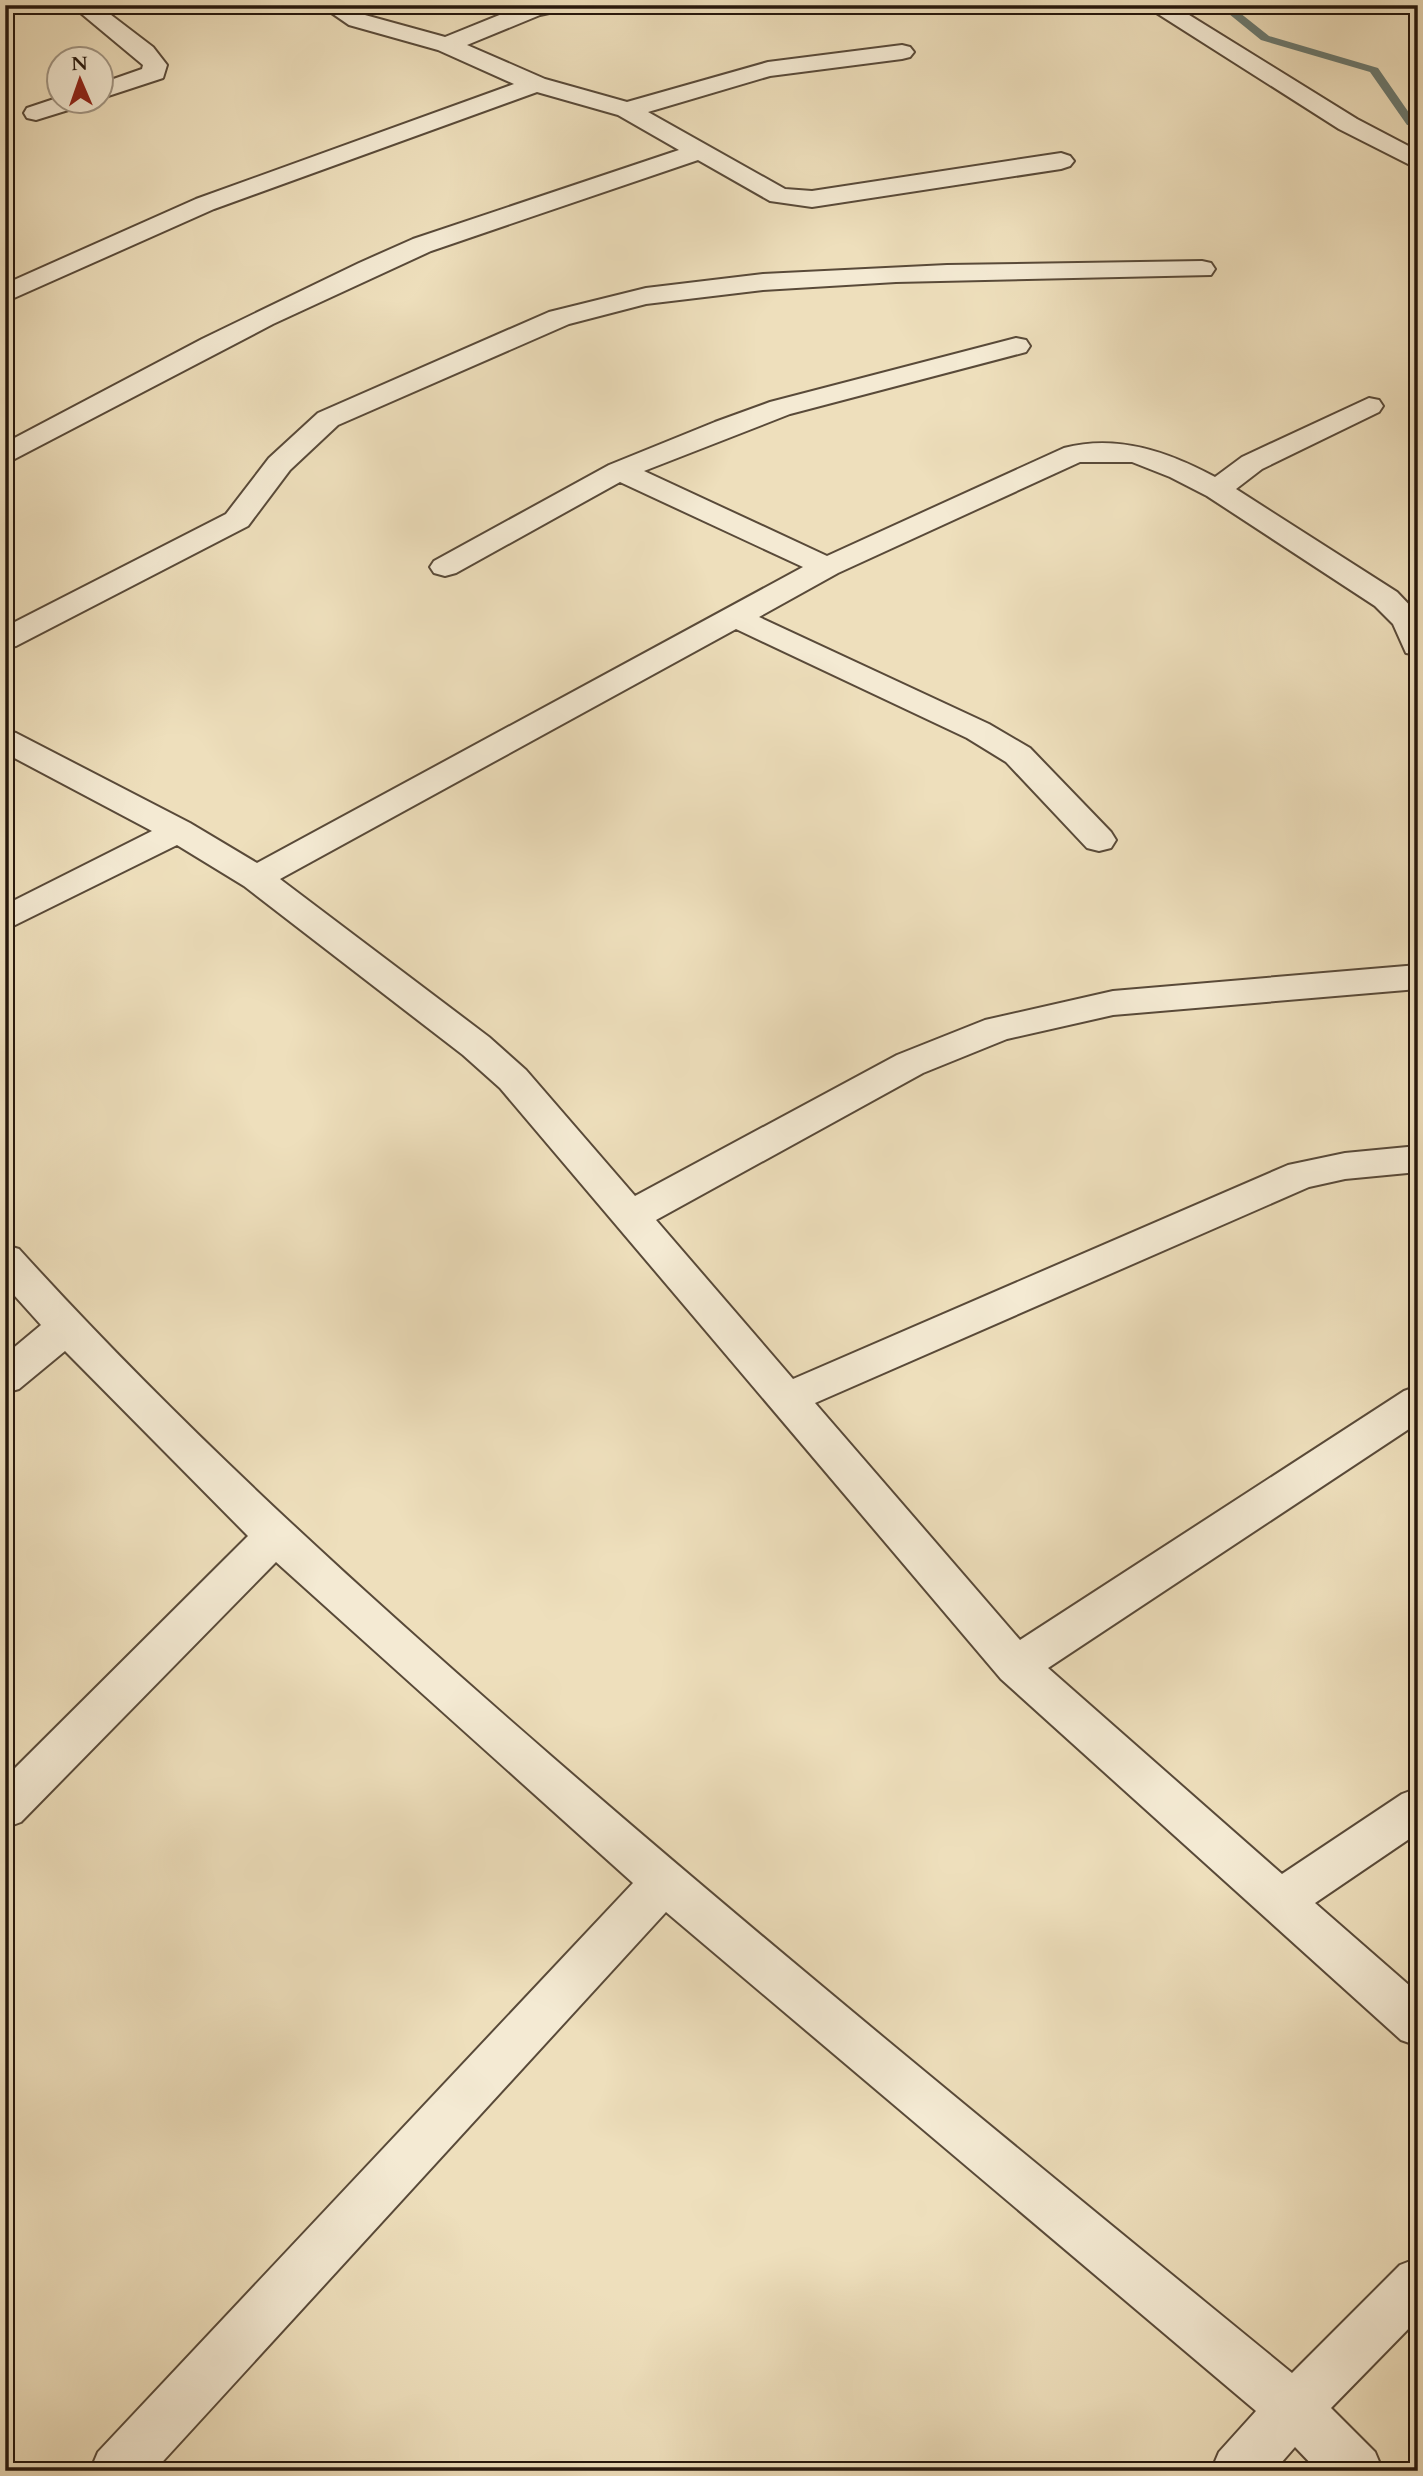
<svg xmlns="http://www.w3.org/2000/svg" width="1423" height="2476" viewBox="0 0 1423 2476" font-family="Cardo,serif">
<style>
.lines{fill:none;stroke-linecap:round;stroke-linejoin:round}
.stream{fill:#6b7a71;fill-rule:evenodd}
.minor-casing{stroke:#594a39;stroke-width:4}
.minor{fill:#f4ead3;fill-rule:evenodd}
</style>
<rect width="100%" height="100%" fill="#eedfbc"/>
<filter id="stains"><feTurbulence type="fractalNoise" baseFrequency=".00286" numOctaves="4"/><feColorMatrix values="0 0 0 0 .2 0 0 0 0 .09 0 0 0 0 .02 0 0 0 .5 -.17"/></filter>
<radialGradient id="worn" r=".72"><stop offset=".6" stop-color="#630" stop-opacity="0"/><stop offset="1" stop-color="#630" stop-opacity=".3"/></radialGradient>
<g class="lines">
<path class="stream" d="M 1218,5 L 1230,5 L 1269,36 L 1378,68 L 1414,120 L 1418,120 L 1418,126 L 1407,125 L 1370,72 L 1261,40 Z"/>
<defs>
<path id="minor" d="M 71,5 L 98,5 L 153,47 L 167,65 L 163,78 L 102,98 L 102,83 L 142,69 L 143,65 Z
M 320,5 L 349,5 L 365,15 L 445,37 L 524,5 L 567,5 L 563,10 L 540,15 L 467,45 L 545,79 L 627,102 L 768,62 L 902,45 L 910,47 L 914,52 L 910,57 L 902,59 L 770,76 L 648,112 L 785,189 L 812,191 L 1061,153 L 1070,156 L 1074,161 L 1070,166 L 1061,169 L 812,207 L 770,201 L 698,160 L 431,251 L 273,324 L 5,464 L 5,443 L 202,339 L 359,263 L 413,239 L 679,150 L 618,115 L 537,92 L 214,209 L 5,302 L 5,284 L 196,199 L 514,84 L 438,50 L 349,25 Z
M 1144,5 L 1173,5 L 1357,119 L 1418,151 L 1418,169 L 1339,129 Z
M 60,97 L 60,102 L 81,102 L 78,107 L 36,120 L 27,118 L 24,113 L 27,108 Z
M 1202,261 L 1211,263 L 1215,269 L 1211,275 L 896,282 L 763,290 L 646,304 L 569,324 L 338,425 L 290,470 L 248,526 L 16,646 L 5,648 L 5,627 L 226,514 L 269,458 L 318,413 L 549,312 L 646,288 L 763,274 L 947,265 Z
M 1016,338 L 1026,340 L 1030,346 L 1026,352 L 790,414 L 644,471 L 827,556 L 1064,448 C 1118,434 1168,452 1215,477 L 1242,457 L 1369,398 L 1379,400 L 1383,406 L 1379,412 L 1262,469 L 1236,489 L 1397,592 L 1418,614 L 1418,655 L 1406,653 L 1393,624 L 1375,606 L 1207,496 L 1170,477 L 1132,462 L 1080,462 L 838,573 L 759,617 L 989,724 L 1030,748 L 1111,832 L 1116,840 L 1111,848 L 1099,851 L 1087,848 L 1006,762 L 967,738 L 736,629 L 280,879 L 489,1037 L 526,1070 L 635,1196 L 897,1055 L 985,1020 L 1113,991 L 1418,965 L 1418,989 L 1113,1015 L 1007,1039 L 923,1073 L 656,1220 L 793,1379 L 1288,1165 L 1345,1153 L 1418,1146 L 1418,1172 L 1345,1179 L 1309,1187 L 815,1403 L 1020,1640 L 1404,1391 L 1418,1386 L 1418,1423 L 1048,1668 L 1282,1874 L 1402,1794 L 1418,1788 L 1418,1833 L 1315,1903 L 1418,1993 L 1418,2046 L 1401,2040 L 1001,1679 L 500,1088 L 463,1055 L 244,886 L 177,845 L 5,930 L 5,905 L 152,831 L 5,753 L 5,730 L 16,733 L 190,823 L 257,863 L 803,567 L 620,482 L 456,573 L 445,576 L 434,573 L 430,567 L 434,561 L 609,465 L 715,422 L 770,402 Z
M 5,1245 L 19,1249 C 184,1431 365,1594 550,1755 C 793,1966 1043,2169 1292,2373 L 1400,2265 L 1418,2258 L 1418,2319 L 1331,2408 L 1375,2452 L 1383,2471 L 1318,2471 L 1295,2447 L 1274,2471 L 1211,2471 L 1219,2452 L 1256,2411 L 666,1912 L 154,2471 L 90,2471 L 98,2452 L 633,1883 L 276,1562 L 21,1822 L 5,1828 L 5,1778 L 248,1536 L 65,1351 L 19,1389 L 5,1393 L 5,1355 L 41,1325 L 5,1285 Z"/>
</defs>
<use href="#minor" class="minor-casing"/>
<use href="#minor" class="minor"/>
</g>
<rect width="1423" height="2476" fill="none" stroke="#eedfbc" stroke-width="28"/>
<rect x="7" y="7" width="1409" height="2462" fill="none" stroke="#27180d" stroke-width="3.5"/>
<rect x="14" y="14" width="1395" height="2448" fill="none" stroke="#27180d" stroke-width="2"/>
<g transform="translate(80 80) rotate(358)"><circle r="33" fill="#f4ead3" stroke="#a29684" stroke-width="2"/>
<path d="M0-5L12 26L0 18L-12 26Z" fill="#8f2418"/>
<text y="-10" font-size="19" font-weight="bold" text-anchor="middle" fill="#27180d">N</text>
</g>
<rect width="100%" height="100%" filter="url(#stains)"/>
<rect width="100%" height="100%" fill="url(#worn)"/>
</svg>
